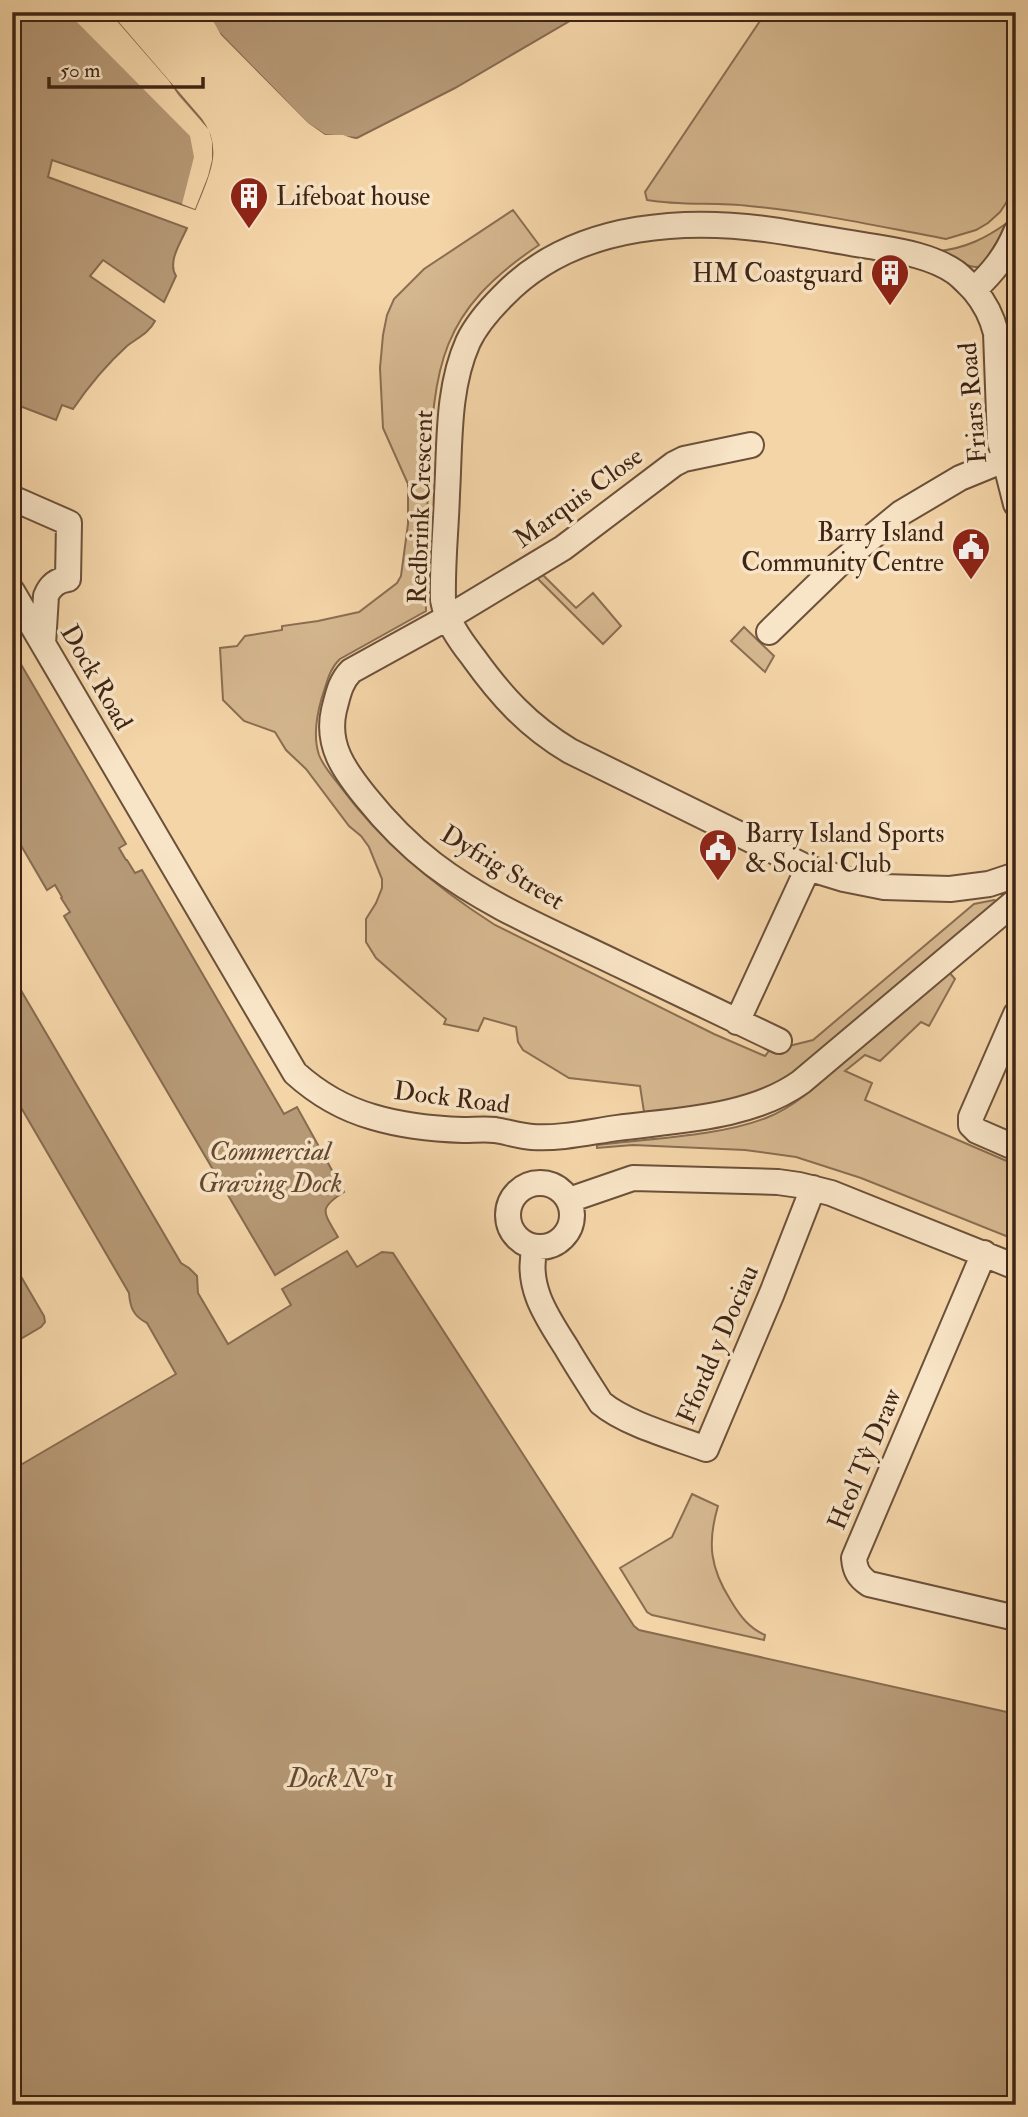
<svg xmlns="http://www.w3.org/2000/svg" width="1028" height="2117" viewBox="0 0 1028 2117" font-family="'IM FELL Double Pica',serif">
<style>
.green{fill:#d5b78f;stroke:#8a6e52;stroke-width:2}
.water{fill:#b69976;stroke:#866b4f;stroke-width:2}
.pier{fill:#f4d5a8}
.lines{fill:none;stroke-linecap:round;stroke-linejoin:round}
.minor-casing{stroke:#6c513a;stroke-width:28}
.minor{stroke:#f8e4c6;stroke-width:24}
.labels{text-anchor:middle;stroke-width:7;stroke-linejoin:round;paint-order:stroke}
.poi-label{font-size:26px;fill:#3f2515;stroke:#f8e4c6;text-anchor:start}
.street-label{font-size:26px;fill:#3f2515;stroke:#f8e4c6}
.water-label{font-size:28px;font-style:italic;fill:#634832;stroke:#f8e4c6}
</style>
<rect width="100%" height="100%" fill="#f4d5a8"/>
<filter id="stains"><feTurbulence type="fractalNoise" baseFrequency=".00286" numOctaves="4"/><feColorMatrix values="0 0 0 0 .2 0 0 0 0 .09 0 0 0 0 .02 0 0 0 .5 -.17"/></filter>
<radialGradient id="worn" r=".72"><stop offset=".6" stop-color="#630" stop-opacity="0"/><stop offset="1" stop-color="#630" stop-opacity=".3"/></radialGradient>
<path class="green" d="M 766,12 L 1016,12 L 1016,178 L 1006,203 L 1000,212 L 988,223 L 976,230 L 946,239 C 881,227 815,212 749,206 C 715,202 681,206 647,200 L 645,192 Z
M 513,210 L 539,245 C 439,312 434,365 429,478 C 426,523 424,567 426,611 L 340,659 C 329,669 327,683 322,697 C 317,714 313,737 319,755 C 324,768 335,779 343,790 C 384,845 437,888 495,925 L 714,1034 L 765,1056 L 769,1051 L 813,1040 L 974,904 L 994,900 L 999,902 L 792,1081 L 705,1108 L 644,1112 L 640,1086 L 569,1078 L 523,1050 L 518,1042 L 516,1027 L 484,1018 L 478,1031 L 444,1024 L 446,1019 L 376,958 L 366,942 L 366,919 L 376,903 L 382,888 L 382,879 L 369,847 L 361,836 L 349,826 L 306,769 L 286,750 L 275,732 L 244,721 L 223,700 L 220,648 L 237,646 L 245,636 L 282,630 L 282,626 L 318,621 L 359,612 L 397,583 L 401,576 L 408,524 L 408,484 L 383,428 L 380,368 L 383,335 L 387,315 L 394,299 L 424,269 Z
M 1007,223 C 1001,239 994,273 970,266 C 960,264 949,256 939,251 C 966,248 986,238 1007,223 Z
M 543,575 L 576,608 L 593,593 L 621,626 L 603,644 L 537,578 Z
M 744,627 L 774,656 L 765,672 L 731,641 Z
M 948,971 L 955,979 L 929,1026 L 921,1022 L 880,1061 L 865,1055 L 845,1071 L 872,1083 L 865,1100 L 1016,1165 L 1016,1240 L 861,1178 L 796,1157 L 745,1150 L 633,1145 L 597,1148 L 597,1145 C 650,1138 716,1137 766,1118 C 799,1105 825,1078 851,1055 C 884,1027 916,999 948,971 Z
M 692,1494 L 718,1506 C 707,1543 710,1568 731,1601 C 740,1616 749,1628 765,1635 L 764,1640 L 652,1615 L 647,1612 L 620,1568 L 672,1537 Z"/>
<path class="water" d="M 12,12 L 109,12 L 201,119 C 224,150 207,178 195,209 L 52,160 L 48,177 L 187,228 C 181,242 167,262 176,276 L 164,302 L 103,260 L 90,276 L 155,321 C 149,333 137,338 127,346 C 106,365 88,387 73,409 L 62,405 L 56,420 L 12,403 Z
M 199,12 L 585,12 L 455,88 L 357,138 L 325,135 L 307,123 Z
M 12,649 L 126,844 L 119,848 L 126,860 L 127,860 L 135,873 L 142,870 L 284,1114 L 297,1107 L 344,1192 C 317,1209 324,1212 338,1237 L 275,1275 L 64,916 L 70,912 L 61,898 L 62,897 L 55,885 L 47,890 L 12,830 Z
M 12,975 L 181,1263 L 189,1268 L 197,1276 L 198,1293 L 228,1344 L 291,1305 L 282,1289 L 347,1251 L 357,1267 L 382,1252 L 393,1253 L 634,1626 L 639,1630 L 1016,1714 L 1016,2105 L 12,2105 L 12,1470 L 176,1374 L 147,1323 C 133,1316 130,1307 129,1293 L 12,1092 Z
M 12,1261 L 44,1316 L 45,1322 L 41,1327 L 12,1344 Z"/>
<path class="pier" d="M 67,12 L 109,12 L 169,81 L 178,95 L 209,130 L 212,142 L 212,160 L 208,176 L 195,209 L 182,204 L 194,157 L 190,136 Z
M 195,12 L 208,12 L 221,35 L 308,123 L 325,135 L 343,135 L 360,141 L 324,138 L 305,126 Z"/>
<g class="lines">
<defs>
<path id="minor" d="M 1016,232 C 1006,256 993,272 974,290 C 985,303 992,317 996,333 L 1000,441 L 1016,504
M 974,290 C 968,284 962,277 955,272 C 930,255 898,251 869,246 C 843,242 817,237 791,233 C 694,216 576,220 503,296 C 489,310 476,325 468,342 C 447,389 450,444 447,494 C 446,529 442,564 443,600 C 447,622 459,639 473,657 C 501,696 528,726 570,751 L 808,868 L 844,879 L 884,887 L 950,889 L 989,884 L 1016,875
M 751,445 L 684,459 L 674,464 L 563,548 L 447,618 L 351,671 C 340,682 338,695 334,710 C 326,745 344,770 365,796 C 385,821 407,844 433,864 C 489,907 557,934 620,965 C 673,990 726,1016 779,1041
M 12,498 L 69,523 L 68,579 C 57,580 50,586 46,596 L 43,644
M 12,591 L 295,1073 C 317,1093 345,1109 373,1117 C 403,1126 433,1129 463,1130 C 474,1130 485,1129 495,1130 C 507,1132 520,1136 532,1137 C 560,1139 589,1132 617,1128 C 677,1120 751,1118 801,1082 L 1016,901
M 769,632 L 839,564 L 901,513 L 960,478 L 1004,460 L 1016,458
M 1016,1014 L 971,1117 L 971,1125 L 977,1131 L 1016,1148
M 737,1022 L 808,868
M508 1215a32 32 0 1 1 64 0a32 32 0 1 1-64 0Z
M 569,1200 L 633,1178 L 778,1182 L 799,1185 L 831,1193 L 1016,1267
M 535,1247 C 525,1285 546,1316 566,1347 C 577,1366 589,1384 601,1403 C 626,1424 674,1437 706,1449 L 772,1293 L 813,1188
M 984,1253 L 854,1558 C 855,1571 859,1577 869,1584 L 1016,1618"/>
</defs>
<use href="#minor" class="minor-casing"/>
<use href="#minor" class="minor"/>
</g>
<defs>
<symbol id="building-pin" viewBox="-11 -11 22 30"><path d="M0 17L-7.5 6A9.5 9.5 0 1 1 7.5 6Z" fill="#8f2418" stroke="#f8e4c6"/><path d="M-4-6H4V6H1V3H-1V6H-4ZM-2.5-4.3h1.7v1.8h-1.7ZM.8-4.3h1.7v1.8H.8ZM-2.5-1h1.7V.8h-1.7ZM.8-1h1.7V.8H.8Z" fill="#fff"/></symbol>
<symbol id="civic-pin" viewBox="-11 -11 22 30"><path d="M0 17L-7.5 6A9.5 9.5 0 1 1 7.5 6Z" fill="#8f2418" stroke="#f8e4c6"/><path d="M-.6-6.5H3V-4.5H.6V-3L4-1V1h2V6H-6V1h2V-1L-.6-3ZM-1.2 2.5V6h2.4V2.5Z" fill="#fff"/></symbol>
</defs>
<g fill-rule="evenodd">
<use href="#building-pin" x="227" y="174" width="44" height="60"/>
<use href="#building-pin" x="868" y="251" width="44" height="60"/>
<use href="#civic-pin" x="949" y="525" width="44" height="60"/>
<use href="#civic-pin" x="696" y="826" width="44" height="60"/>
</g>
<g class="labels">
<g class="poi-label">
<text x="276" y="205">Lifeboat house</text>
<text x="863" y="282" text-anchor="end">HM Coastguard</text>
<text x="944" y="541" text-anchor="end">Barry Island<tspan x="944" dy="30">Community Centre</tspan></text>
<text x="745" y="842">Barry Island Sports<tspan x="745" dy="30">&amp; Social Club</tspan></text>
</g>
<g class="street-label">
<text transform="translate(972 403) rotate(-95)" y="9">Friars Road</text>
<text transform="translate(578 497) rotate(-36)" y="9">Marquis Close</text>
<text transform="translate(420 507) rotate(-88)" y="9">Redbrink Crescent</text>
<text transform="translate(97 677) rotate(60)" y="9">Dock Road</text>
<text transform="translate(503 867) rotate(31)" y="9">Dyfrig Street</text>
<text transform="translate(452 1097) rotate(7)" y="9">Dock Road</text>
<text transform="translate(717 1344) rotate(-67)" y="9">Ffordd y Dociau</text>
<text transform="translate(864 1459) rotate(-67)" y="9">Heol Tŷ Draw</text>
</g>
<g class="water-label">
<text x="270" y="1160">Commercial<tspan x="270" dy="32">Graving Dock</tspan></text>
<text x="341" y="1787">Dock Nº 1</text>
</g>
</g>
<rect width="1028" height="2117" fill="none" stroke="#f4d5a8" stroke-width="42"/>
<rect x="14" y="14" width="1000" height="2089" fill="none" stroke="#3f2515" stroke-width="3.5"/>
<rect x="21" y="21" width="986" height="2075" fill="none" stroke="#3f2515" stroke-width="2"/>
<path d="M49 77v10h154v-10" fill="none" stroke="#3f2515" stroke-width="3.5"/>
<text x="60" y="77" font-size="21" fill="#3f2515" stroke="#f8e4c6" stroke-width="5" paint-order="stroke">50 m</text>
<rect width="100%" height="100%" filter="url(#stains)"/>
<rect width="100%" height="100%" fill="url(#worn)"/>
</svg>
